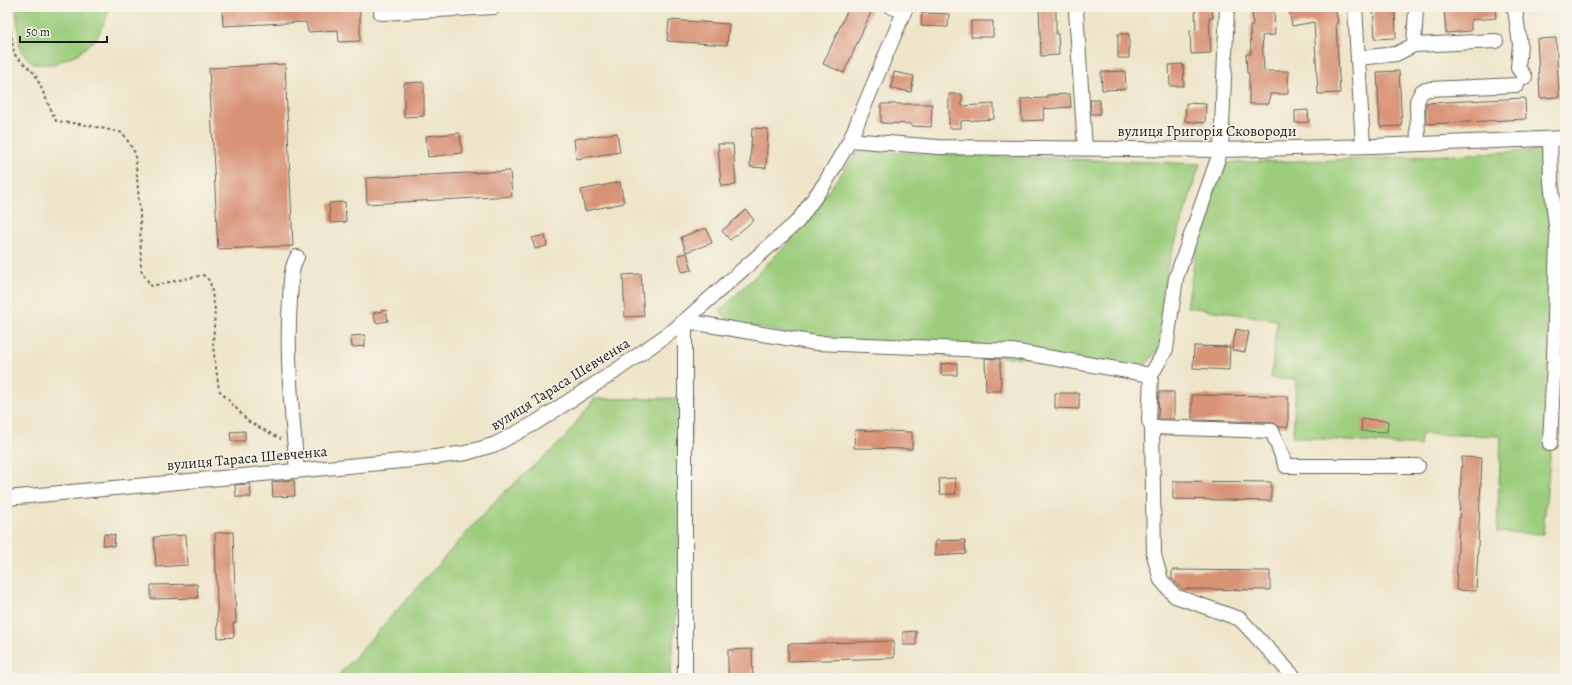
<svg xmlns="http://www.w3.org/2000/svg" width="1572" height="685" viewBox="0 0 1572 685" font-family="Alegreya,serif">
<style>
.green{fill:#9ccd7d;stroke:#5c744c}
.building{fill:#d89276}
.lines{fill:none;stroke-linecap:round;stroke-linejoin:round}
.minor-casing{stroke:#666259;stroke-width:16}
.path{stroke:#666259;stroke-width:2;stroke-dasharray:3 3;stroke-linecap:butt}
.minor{stroke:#fff;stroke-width:14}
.labels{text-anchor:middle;stroke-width:3;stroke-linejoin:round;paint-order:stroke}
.street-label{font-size:15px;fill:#1c1c1c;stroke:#f7f3e8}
</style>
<rect width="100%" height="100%" fill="#f7f3e8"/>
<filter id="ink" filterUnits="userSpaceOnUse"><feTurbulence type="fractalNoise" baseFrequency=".025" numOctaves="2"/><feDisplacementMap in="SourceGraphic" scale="8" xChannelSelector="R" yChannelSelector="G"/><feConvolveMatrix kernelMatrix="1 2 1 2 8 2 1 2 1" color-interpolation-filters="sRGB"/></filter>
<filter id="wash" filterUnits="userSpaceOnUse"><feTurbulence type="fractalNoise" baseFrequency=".012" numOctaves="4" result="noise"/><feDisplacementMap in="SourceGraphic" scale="16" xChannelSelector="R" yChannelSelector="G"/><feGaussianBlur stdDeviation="0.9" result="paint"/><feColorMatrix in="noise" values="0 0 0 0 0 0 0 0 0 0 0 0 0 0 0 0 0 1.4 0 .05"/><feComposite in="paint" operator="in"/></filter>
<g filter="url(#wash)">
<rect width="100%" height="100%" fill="#eee5c9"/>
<path class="green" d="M 16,7 L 110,7 L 107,16 L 97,38 L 79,53 L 54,64 L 33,64 L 20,50 Z
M 1545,150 L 1556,245 L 1552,436 L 1543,534 L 1497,532 L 1501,436 L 1422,434 L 1420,446 L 1293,437 L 1296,380 L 1271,378 L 1277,320 L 1187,307 L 1197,244 L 1220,163 L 1371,159 Z
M 858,151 L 1200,164 L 1166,272 L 1160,347 L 1143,368 L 1081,361 L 869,350 L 730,322 L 720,311 L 794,237 Z
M 694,398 L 683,549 L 670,678 L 336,678 L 498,498 L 563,440 L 594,399 Z"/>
<g id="blocks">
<path class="building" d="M 222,7 L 360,7 L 360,41 L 339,42 L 338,30 L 308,32 L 306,22 L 223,26 Z
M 849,7 L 865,7 L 872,10 L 844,73 L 823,64 Z
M 1039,7 L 1056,7 L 1056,34 L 1058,34 L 1059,55 L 1041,56 Z
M 1195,7 L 1212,7 L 1213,18 L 1209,18 L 1211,53 L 1191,54 L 1190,31 L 1196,30 Z
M 1299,7 L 1335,7 L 1338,23 L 1336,23 L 1340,93 L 1318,94 L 1314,22 L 1292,26 L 1289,9 Z
M 1373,7 L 1395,7 L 1396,38 L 1375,39 Z
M 1444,7 L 1495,7 L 1496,18 L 1471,20 L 1471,31 L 1446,33 Z
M 1274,9 L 1275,35 L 1262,36 L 1264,71 L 1288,71 L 1288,94 L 1270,94 L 1269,104 L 1249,104 L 1249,73 L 1247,73 L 1246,54 L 1251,54 L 1250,26 L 1253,26 L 1252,10 Z
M 922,13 L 949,14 L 948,27 L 921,26 Z
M 669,20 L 729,24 L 727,45 L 667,41 Z
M 971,21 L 993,21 L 993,37 L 971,37 Z
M 1118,34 L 1129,34 L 1129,58 L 1118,58 Z
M 1556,38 L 1559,97 L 1540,98 L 1537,39 Z
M 285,64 L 293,246 L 218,249 L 209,68 Z
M 1183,64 L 1184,86 L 1170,86 L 1169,65 Z
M 1125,71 L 1126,89 L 1102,90 L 1101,72 Z
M 1399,71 L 1402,126 L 1380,127 L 1377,72 Z
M 894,72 L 914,76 L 911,92 L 891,88 Z
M 424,82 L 424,116 L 404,117 L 404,83 Z
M 949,94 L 962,94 L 962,106 L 994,104 L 994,119 L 961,121 L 961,128 L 949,128 Z
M 1070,94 L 1071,107 L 1043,109 L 1044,120 L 1022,121 L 1021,99 L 1047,98 L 1047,95 Z
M 1525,98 L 1526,119 L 1426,124 L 1426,103 Z
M 1090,100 L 1100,100 L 1100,114 L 1091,114 Z
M 1186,103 L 1206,104 L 1205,123 L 1185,121 Z
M 881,104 L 932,104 L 931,127 L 911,126 L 911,124 L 881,123 Z
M 1308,110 L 1309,122 L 1295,123 L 1295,111 Z
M 752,128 L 768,129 L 766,168 L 750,167 Z
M 460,133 L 462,153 L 428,157 L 426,136 Z
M 617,133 L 620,152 L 576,159 L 574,139 Z
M 718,144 L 733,144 L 736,185 L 721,186 Z
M 510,171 L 512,196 L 367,204 L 366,178 Z
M 620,182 L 624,203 L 585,211 L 581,190 Z
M 345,202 L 346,222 L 330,223 L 329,203 Z
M 746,210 L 754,220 L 730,240 L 722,231 Z
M 703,229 L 707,229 L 712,243 L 686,252 L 681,237 Z
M 545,235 L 547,246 L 535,249 L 532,238 Z
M 687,253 L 692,270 L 682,272 L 678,255 Z
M 641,274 L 644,316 L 625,317 L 623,275 Z
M 386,310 L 388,321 L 376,323 L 373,313 Z
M 1236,329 L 1249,332 L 1245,352 L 1232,350 Z
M 365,335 L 365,346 L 352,347 L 351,336 Z
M 1194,346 L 1230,347 L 1229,370 L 1193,368 Z
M 985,358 L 1000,359 L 1001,391 L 986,391 Z
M 957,363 L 957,375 L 941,375 L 941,364 Z
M 1159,392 L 1174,392 L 1174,419 L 1158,419 Z
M 1055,393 L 1079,393 L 1079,409 L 1055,408 Z
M 1192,395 L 1288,396 L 1288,427 L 1279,427 L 1272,422 L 1192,420 Z
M 1362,419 L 1388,421 L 1387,432 L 1361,431 Z
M 855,430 L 912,432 L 912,449 L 854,448 Z
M 245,431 L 245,441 L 231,441 L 230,432 Z
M 1462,457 L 1482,458 L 1476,591 L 1456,590 Z
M 955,478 L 956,494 L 940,494 L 939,479 Z
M 294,480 L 295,496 L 273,497 L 272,482 Z
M 1173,481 L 1271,482 L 1271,501 L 1173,499 Z
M 250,484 L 251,497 L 236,497 L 235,485 Z
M 233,532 L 236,623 L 233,623 L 234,637 L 218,638 L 215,533 Z
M 104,534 L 115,535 L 114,546 L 103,545 Z
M 186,535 L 188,565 L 156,567 L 154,537 Z
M 965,540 L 966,554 L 935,556 L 935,541 Z
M 1172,570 L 1270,571 L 1270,590 L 1182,589 L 1172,579 Z
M 197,584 L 198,598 L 151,599 L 151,585 Z
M 916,631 L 916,645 L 903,645 L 903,632 Z
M 894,641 L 894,658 L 788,661 L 788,644 Z
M 752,649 L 753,678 L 728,678 L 728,650 Z"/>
</g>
</g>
<g filter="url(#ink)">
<use href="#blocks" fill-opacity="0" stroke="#666259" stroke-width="1"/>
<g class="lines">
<defs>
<path id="minor" d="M 892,7 L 904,11
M 1355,7 L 1363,146
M 1512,7 L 1515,9 L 1520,44 L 1518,68 L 1525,77
M 1076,10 L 1085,149
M 381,13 L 494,7
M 1414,45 L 1416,7
M 1358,58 L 1396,54 L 1414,45 L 1496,41
M 1550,139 L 1551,182 L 1557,235 L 1554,361 L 1550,444
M 850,140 L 938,147 L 1221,150 L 1373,146 L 1565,138
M 1418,144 L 1417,101 L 1422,91 L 1430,89 L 1517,85
M 1151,375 L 1149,421 L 1152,427 L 1154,555 L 1161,580 L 1175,596 L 1240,619 L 1295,678
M 1152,427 L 1272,431 L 1286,466 L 1418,466
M 297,471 C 292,414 286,356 290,299 C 291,284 290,270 297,257
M 7,498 L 412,460 L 466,453 L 496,444 L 535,423 L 614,372 L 674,330 L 798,221 L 825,183 L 850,140 L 906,7
M 685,678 L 685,321 L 816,343 L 1012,351 L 1151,375 L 1166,349 L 1176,278 L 1221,150 L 1227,7"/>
</defs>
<use href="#minor" class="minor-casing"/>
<path class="path" d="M 7,7 L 14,54 L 35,74 L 56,121 L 87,125 L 123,133 L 135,153 L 140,214 L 141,270 L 151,286 L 203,275 L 210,281 L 215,310 L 213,346 L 219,390 L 249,422 L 281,439"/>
<use href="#minor" class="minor"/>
</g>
</g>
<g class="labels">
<g class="street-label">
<text x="1207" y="136">вулиця Григорія Сковороди</text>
<text transform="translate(560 384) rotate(-32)" y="5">вулиця Тараса Шевченка</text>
<text transform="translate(247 458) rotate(-5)" y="5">вулиця Тараса Шевченка</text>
</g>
</g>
<rect width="1572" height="685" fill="none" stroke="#f7f3e8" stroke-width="24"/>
<path d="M20 36v6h87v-6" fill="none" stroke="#1c1c1c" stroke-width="2"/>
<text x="26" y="36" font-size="12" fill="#1c1c1c" stroke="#f7f3e8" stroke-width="3" paint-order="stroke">50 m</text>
</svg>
